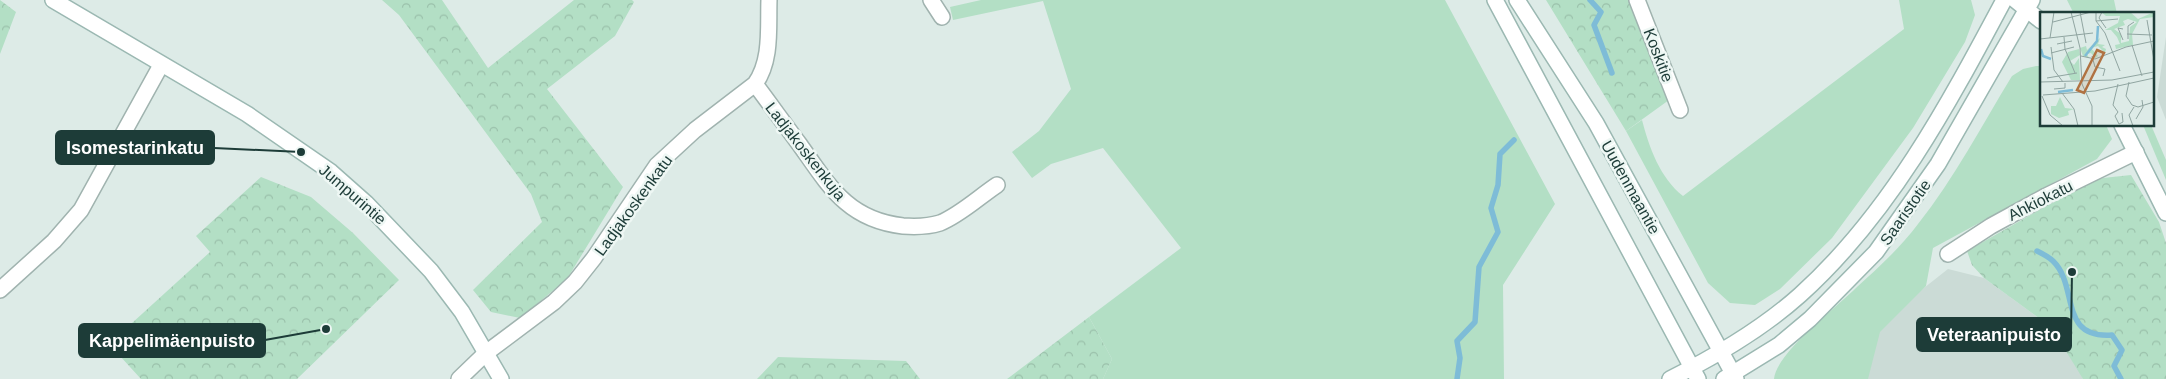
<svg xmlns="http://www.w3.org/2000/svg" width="2166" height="379" viewBox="0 0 2166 379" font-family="Arial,sans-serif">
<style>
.built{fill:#cbdbd6}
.grass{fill:#b3dfc5}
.forest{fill:url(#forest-crowns)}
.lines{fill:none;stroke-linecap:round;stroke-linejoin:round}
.stream{stroke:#7ebcd7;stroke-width:5.5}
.street-casing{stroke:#a0b3af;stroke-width:18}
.secondary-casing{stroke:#9bb8b2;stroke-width:18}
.street{stroke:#fff;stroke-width:15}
.secondary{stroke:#fff;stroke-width:15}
.labels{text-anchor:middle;stroke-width:5;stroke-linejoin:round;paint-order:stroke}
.street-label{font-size:16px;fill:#1d3c38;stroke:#eef7f4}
.inset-river{fill:none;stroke:#7ebcd7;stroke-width:2.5}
.inset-road{fill:none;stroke:#90a5a1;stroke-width:1}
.view{fill:#b07242;fill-opacity:0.15;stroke:#b07242;stroke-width:2.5}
.inset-edge{fill:none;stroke:#1d3c38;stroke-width:2.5}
.leader{fill:none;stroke:#1d3c38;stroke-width:2}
.callout-dot{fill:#1d3c38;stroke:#eef7f4;stroke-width:2}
.callout{fill:#1d3c38;stroke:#1d3c38;stroke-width:2}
.callout-label{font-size:18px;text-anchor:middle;font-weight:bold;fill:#fff}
</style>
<defs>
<pattern id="forest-crowns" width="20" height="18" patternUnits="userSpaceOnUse" patternTransform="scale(1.25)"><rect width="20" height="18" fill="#b3dfc5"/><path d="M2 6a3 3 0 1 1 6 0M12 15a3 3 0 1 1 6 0" fill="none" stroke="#9ac0aa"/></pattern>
</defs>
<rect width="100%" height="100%" fill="#ddebe7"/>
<path class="built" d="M 2166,37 L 2166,120 L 2157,97 Z
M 1948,269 L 1984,278 L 2066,338 L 2083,379 L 1861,379 L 1882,321 Z"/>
<path class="grass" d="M 981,0 L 1445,0 L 1555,204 L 1503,285 L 1504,379 L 1103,379 L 1112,359 L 1089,317 L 1181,248 L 1103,148 L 1051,164 L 1032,178 L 1012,152 L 1039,131 L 1071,89 L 1043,1 L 953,20 L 950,7 Z
M 1899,0 L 1971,0 L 1975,15 L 1965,42 L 1913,128 L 1832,238 L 1780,289 L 1755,305 L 1730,303 L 1708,283 L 1626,131 L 1642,120 C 1649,147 1660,178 1683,196 L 1904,29 Z
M 2067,0 L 2114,0 L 2117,14 L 2074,14 Z
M 2036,66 L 2041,66 L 2041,125 L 2106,125 L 2112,139 L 2097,159 L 1933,248 L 1926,286 L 1880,332 L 1868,379 L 1774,379 C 1776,353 1837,307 1857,287 C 1878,268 1901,247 1918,224 C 1954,179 1982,125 2012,76 L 2023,69 Z
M 2143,125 L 2151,125 L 2166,160 L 2166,180 Z"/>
<path class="forest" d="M 0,0 L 16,12 L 0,54 Z
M 382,0 L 442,0 L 488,68 L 574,0 L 632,0 L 634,2 L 615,36 L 547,89 L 623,187 L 567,279 L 520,318 L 491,312 L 473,290 L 542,222 L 531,194 L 399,15 Z
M 1546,0 L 1633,0 L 1669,100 L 1626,131 Z
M 2131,175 L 2159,222 L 2166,243 L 2166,379 L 2083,379 L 2061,343 L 2066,338 L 1984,278 L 1972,265 L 1967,251 L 2085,184 L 2103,178 Z
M 261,177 L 311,197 L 353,233 L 399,280 L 297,379 L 141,379 L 109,344 L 210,252 L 196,236 Z
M 1089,317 L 1112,359 L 1103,379 L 1007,379 Z
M 778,357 L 906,361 L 920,379 L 757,379 Z"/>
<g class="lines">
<path class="stream" d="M 1590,0 L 1601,12 L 1594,25 L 1612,73
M 2037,251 C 2043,254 2049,257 2053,261 C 2079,286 2058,339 2112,335 L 2122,350 L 2114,366 L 2121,379
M 1457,379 L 1460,358 L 1457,341 L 1475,322 L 1479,267 L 1498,232 L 1491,208 L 1498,185 L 1500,154 L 1514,140"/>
<defs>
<path id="street" d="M 931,0 L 942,17
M 1637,0 L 1680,110
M 755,84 C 770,104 785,125 800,145 C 829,186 848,220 903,226 C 916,227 927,227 940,223 C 960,215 979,197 997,185
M 1948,254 L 1991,226 L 2046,196 L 2136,152
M 0,290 L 54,241 L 81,210 L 161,65
M 459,379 L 486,353 L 554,302 L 575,282 L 594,258 L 657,165 L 695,130 L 755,84 C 772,60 768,28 769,0"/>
<path id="secondary" d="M 53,0 L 247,114 L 331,172 L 366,203 L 431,271 L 462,312 L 501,379
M 1495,0 L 1698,379
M 1517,0 L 1596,123 L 1736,379
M 2015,0 L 2041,21
M 2122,125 L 2166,213
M 1670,379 C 1716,356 1762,329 1800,295 C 1890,214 1948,105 2004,0
M 1724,379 L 1779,345 L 1810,319 L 1876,252 L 1938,164 L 2032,0"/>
</defs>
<use href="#street" class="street-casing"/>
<use href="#secondary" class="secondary-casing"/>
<use href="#street" class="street"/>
<use href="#secondary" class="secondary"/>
</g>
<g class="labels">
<g class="street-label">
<text transform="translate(1659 55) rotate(69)" y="6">Koskitie</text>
<text transform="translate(806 151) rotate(52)" y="6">Ladjakoskenkuja</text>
<text transform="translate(1631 187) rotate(61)" y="6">Uudenmaantie</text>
<text transform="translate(353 194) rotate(41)" y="6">Jumpurintie</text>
<text transform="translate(2040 200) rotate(-27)" y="6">Ahkiokatu</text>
<text transform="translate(633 205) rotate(-54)" y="6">Ladjakoskenkatu</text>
<text transform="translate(1905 212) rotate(-55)" y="6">Saaristotie</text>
</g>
</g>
<g transform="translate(2040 12)">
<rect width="114" height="114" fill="#ddebe7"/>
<path d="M 39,37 L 40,43 L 30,49 L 34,53 L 39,46 L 40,68 L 31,68 L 22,50 L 28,40 Z" fill="#b3dfc5"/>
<path d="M 61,0 L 90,0 L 98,7 L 114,0 L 114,5 L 100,7 L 92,22 L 93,33 L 76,37 L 75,33 L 80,32 L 77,25 L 71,18 L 65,18 L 78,11 L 80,4 L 66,4 ZM 88,7 L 97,10 L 90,15 L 89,29 L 81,31 L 81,22 L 74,17 L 85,13 L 83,9 ZM 60,26 L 58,32 L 65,33 L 62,35 L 66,37 L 65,41 L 58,34 L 51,36 L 58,44 L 55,46 L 51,41 L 47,42 L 49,46 L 43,44 L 40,36 L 46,34 L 47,38 ZM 20,85 L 25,96 L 34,97 L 28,99 L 29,103 L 19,106 L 11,102 L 11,94 L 16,94 Z" fill="#b3dfc5" fill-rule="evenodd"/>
<path class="inset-river" d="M 1,37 L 3,44 L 11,47M 45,44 L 57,29 L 58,14M 18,80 L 33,78"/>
<path class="inset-road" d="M 31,0 L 40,36 L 42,72 L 52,94 L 52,114M 40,0 L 46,31M 56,0 L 56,9 L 65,21 L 80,59M 62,0 L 59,6 L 66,16M 107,8 L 114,48M 56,9 L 78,7M 13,10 L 51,0M 83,17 L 78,16 L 83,28M 87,22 L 112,23M 24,25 L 25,37 L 35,61M 10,26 L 14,0M 0,27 L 53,21M 88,27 L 88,14 L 94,10M 17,32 L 32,29M 92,33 L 102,64M 11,35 L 14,58 L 23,70M 11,41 L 34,35M 41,44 L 55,47 L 86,35 L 114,29M 52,44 L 55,55 L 65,57 L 63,64M 7,66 L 37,61M 0,70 L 72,68 L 114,60M 89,70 L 86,84 L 92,93 L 98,95 L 114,90M 78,72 L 73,93 L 78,100M 14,77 L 25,76 L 25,71M 22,81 L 34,97 L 38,114M 3,83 L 55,79 L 114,66M 2,84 L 10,103 L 23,114M 78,100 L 75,104 L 79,112 L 83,110 L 82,101M 96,107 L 103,95 L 102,88M 93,114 L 89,103 L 94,95"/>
<path class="view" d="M 57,38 L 64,41 L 44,81 L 37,78 Z"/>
<rect width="114" height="114" class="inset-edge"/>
</g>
<path class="leader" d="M301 152L214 148M2072 272L2071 335M326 329L265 340"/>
<g class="callout-dot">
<circle cx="301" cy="152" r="5"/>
<circle cx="2072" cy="272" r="5"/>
<circle cx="326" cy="329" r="5"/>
</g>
<g class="callout">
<rect x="56" y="131" width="158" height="33" rx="5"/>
<rect x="1917" y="318" width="154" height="33" rx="5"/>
<rect x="79" y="324" width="186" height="33" rx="5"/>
</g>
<g class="callout-label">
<text x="135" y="154">Isomestarinkatu</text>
<text x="1994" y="341">Veteraanipuisto</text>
<text x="172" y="347">Kappelimäenpuisto</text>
</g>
</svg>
